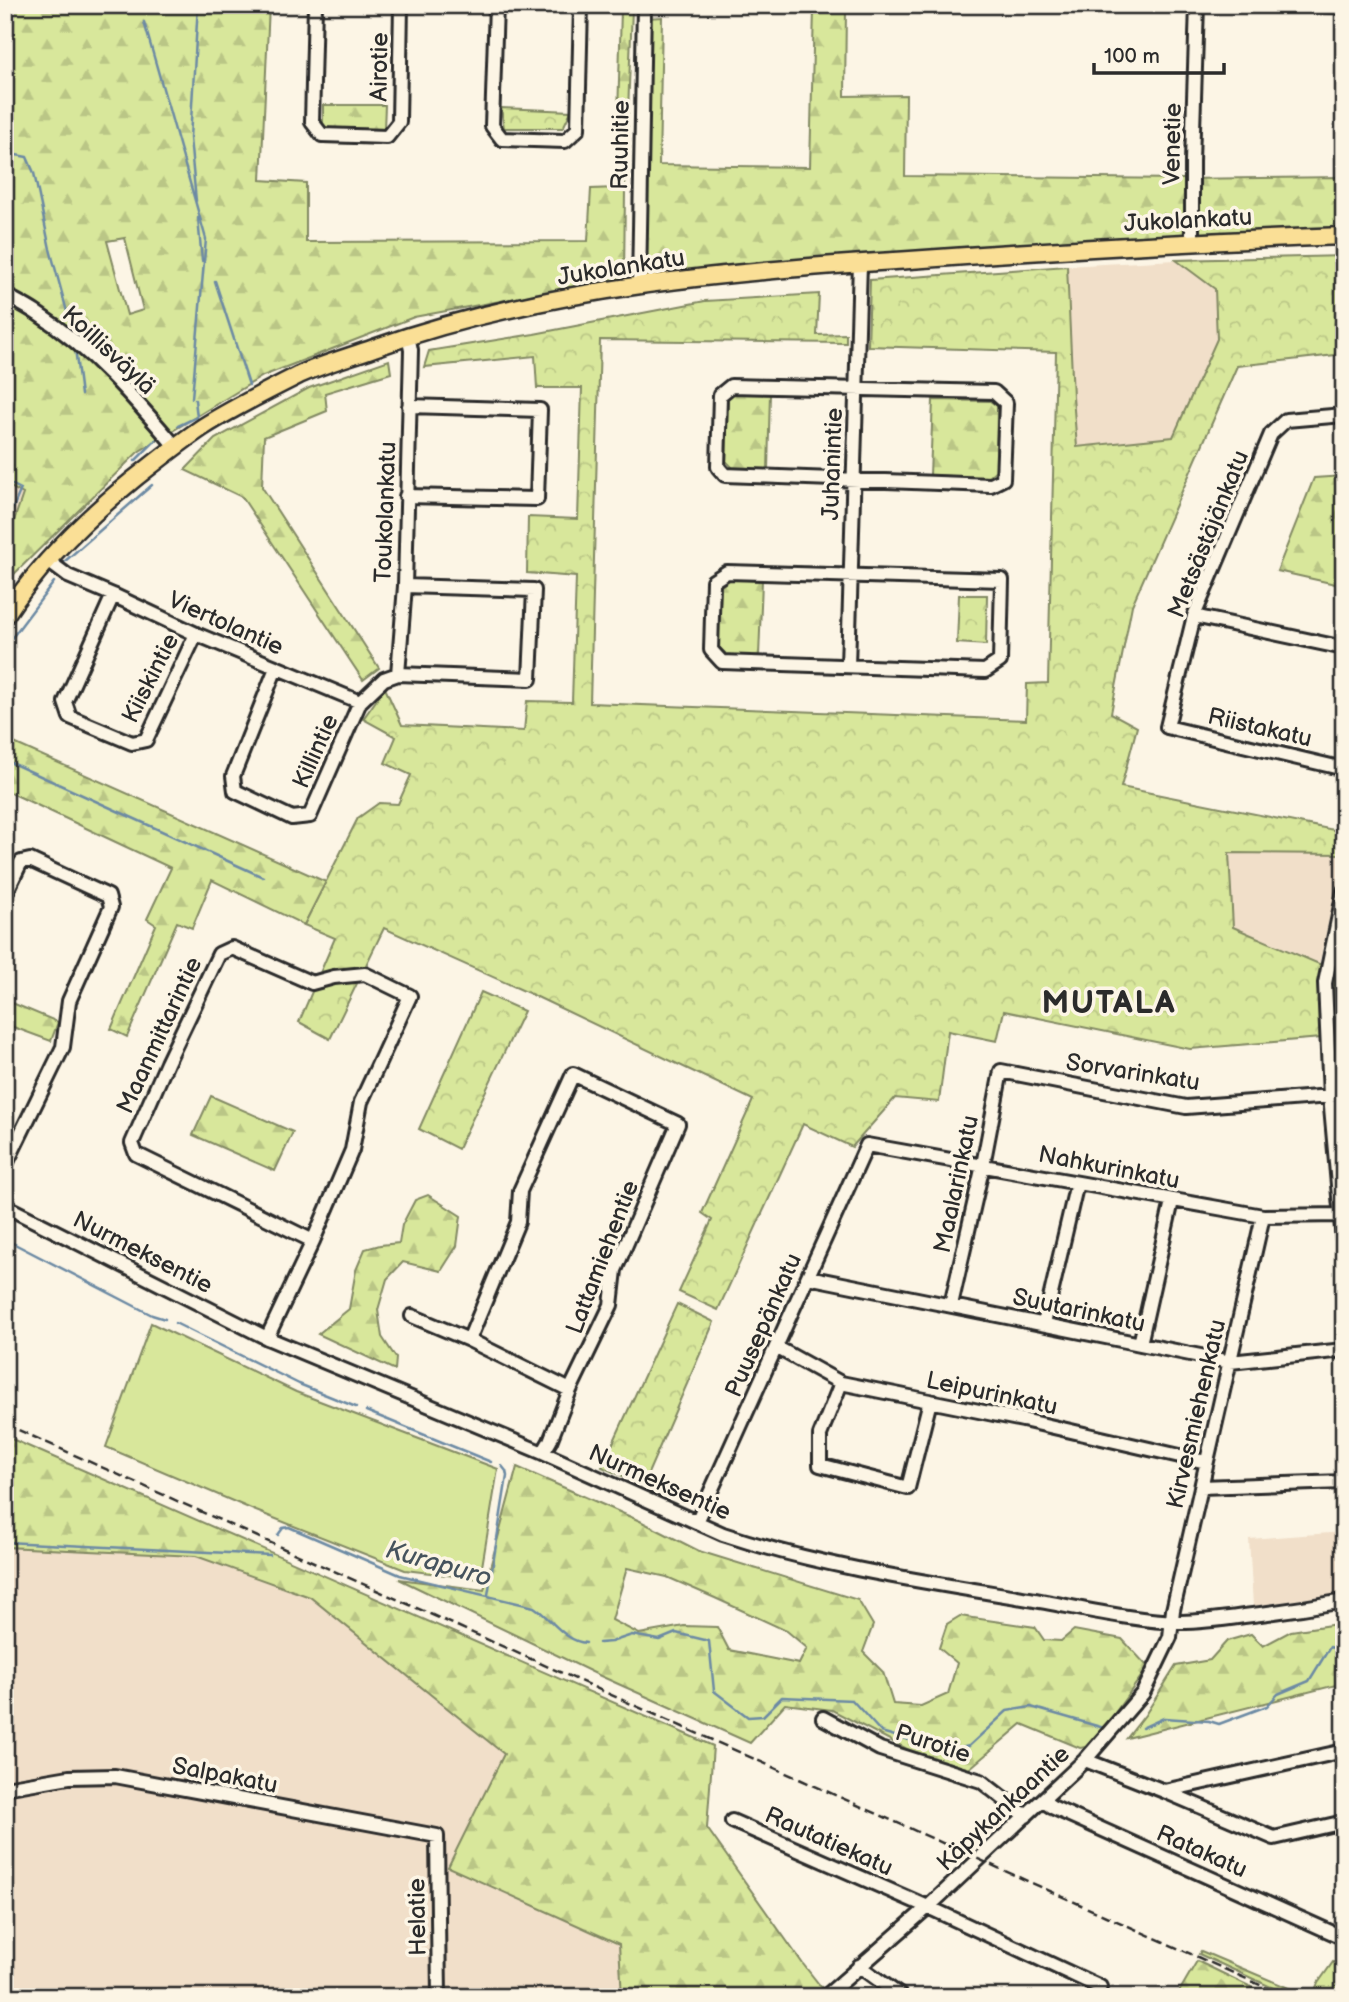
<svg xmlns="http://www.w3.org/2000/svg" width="1349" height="2002" viewBox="0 0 1349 2002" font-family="'Balsamiq Sans',sans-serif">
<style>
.built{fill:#f1dfc9}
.green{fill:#d8e79b;stroke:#828963;stroke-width:2}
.forest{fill:url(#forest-firs);stroke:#828963;stroke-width:2;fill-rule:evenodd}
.park{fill:url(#park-crowns);stroke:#828963;stroke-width:2}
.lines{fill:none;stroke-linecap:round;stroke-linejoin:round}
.stream{stroke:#6c8aa4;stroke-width:2.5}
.minor-casing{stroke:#2b2b2b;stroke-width:18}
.major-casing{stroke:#2b2b2b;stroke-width:21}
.minor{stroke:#fcf5e5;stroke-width:12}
.major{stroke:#fadf96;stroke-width:16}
.rail{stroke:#2b2b2b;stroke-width:2.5;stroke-dasharray:10 5;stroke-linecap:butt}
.labels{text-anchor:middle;stroke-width:7;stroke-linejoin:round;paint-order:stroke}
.street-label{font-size:24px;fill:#2b2b2b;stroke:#fcf5e5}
.water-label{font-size:26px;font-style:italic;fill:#46535d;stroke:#fcf5e5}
.district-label{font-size:32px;font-weight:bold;letter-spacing:2px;fill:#2b2b2b;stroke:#fcf5e5}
</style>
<defs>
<pattern id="forest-firs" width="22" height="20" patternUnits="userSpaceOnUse" patternTransform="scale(1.75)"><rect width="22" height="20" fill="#d8e79b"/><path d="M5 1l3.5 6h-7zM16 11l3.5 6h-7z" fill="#bac686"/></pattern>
<pattern id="park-crowns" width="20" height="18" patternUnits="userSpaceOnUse" patternTransform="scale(1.75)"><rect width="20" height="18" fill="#d8e79b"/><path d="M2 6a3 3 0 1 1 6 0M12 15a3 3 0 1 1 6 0" fill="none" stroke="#bac686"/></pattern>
</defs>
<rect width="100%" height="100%" fill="#fcf5e5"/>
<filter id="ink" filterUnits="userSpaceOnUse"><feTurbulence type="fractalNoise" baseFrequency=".0143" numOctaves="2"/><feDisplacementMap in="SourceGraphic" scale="14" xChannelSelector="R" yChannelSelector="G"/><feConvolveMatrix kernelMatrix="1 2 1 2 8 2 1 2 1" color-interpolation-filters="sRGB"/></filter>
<g filter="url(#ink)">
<path class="built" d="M 1176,260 L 1215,289 L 1217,339 L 1173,438 L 1077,447 L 1073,397 L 1067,266 Z
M 5,484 L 23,494 L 5,547 Z
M 1229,853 L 1344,854 L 1319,964 L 1233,927 Z
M 1344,1532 L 1344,1593 L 1253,1606 L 1249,1539 Z
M 5,1547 L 196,1556 L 310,1597 L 504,1754 L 448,1867 L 619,1944 L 622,1997 L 5,1997 Z"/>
<path class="green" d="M 151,1323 L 296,1392 L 498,1469 L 480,1579 L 405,1570 L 256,1511 L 106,1447 Z"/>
<path class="forest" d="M 5,5 L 269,5 L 261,180 L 306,183 L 306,242 L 588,241 L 591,189 L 616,188 L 621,9 L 632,8 L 625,190 L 624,278 L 414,317 L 263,376 L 138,452 L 5,583 L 5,547 L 23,494 L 5,484 ZM 125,238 L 143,310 L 127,315 L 107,241 Z
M 814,9 L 846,9 L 845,96 L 906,95 L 905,176 L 1182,179 L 1344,177 L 1344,233 L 642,278 L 646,18 L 662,17 L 659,165 L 810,167 Z
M 323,105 L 385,105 L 384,129 L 323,128 Z
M 389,360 L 391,373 L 325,393 L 327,411 L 264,437 L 262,487 L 379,668 L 363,680 L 242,497 L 185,470 L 215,439 L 309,388 Z
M 735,393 L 770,393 L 768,470 L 733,468 L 726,461 L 728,397 Z
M 933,400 L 990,401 L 997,406 L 996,470 L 987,478 L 930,475 Z
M 1344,476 L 1344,586 L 1277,571 L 1314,478 Z
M 731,579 L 762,581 L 759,656 L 727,655 L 718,646 L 721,586 Z
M 5,739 L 326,882 L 304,925 L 212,880 L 192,928 L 177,922 L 127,1037 L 111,1029 L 156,925 L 147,919 L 171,868 L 5,790 Z
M 5,1000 L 58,1022 L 51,1041 L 5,1024 Z
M 211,1096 L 293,1132 L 275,1171 L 193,1135 Z
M 428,1195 L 461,1216 L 457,1246 L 441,1271 L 403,1262 L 387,1279 L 378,1310 L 382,1337 L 396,1358 L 395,1370 L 318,1334 L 349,1309 L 356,1270 L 365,1249 L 380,1245 L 399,1243 L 402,1225 L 415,1200 Z
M 5,1436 L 713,1746 L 707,1828 L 803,1964 L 829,1997 L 622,1997 L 619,1944 L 448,1867 L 504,1754 L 310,1597 L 196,1556 L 5,1547 Z
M 517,1467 L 640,1521 L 699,1551 L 858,1600 L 873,1625 L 863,1652 L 883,1672 L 893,1704 L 921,1706 L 948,1694 L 957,1663 L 939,1648 L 947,1624 L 960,1616 L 1035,1627 L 1044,1640 L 1061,1641 L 1074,1630 L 1122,1639 L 1148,1667 L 1091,1746 L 1080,1748 L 1022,1724 L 969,1769 L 907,1749 L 832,1710 L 785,1704 L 750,1743 L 596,1674 L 399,1579 L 484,1590 ZM 627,1568 L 667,1577 L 715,1598 L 787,1631 L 807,1648 L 799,1664 L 729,1650 L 717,1627 L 684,1626 L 639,1634 L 612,1620 Z
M 1344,1623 L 1344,1683 L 1127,1738 L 1145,1715 L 1176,1666 L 1210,1660 L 1227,1641 L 1251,1634 L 1263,1646 L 1291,1631 Z
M 1201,1951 L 1310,1997 L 1293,1997 L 1199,1954 Z
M 1197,1961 L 1272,1997 L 1176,1997 Z
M 1333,1962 L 1344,1967 L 1344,1997 L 1312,1997 L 1318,1983 Z"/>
<path class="park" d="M 501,108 L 571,111 L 563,128 L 504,128 Z
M 1344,256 L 1344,354 L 1237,366 L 1132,605 L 1111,713 L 1137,727 L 1121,787 L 1344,832 L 1344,854 L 1229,853 L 1233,927 L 1319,964 L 1344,962 L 1344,1031 L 1322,1033 L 1321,1038 L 1190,1049 L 1004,1011 L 997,1041 L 948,1031 L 939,1102 L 895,1098 L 852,1147 L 803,1124 L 718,1310 L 679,1292 L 712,1220 L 702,1213 L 753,1100 L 533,995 L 384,928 L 330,1039 L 299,1022 L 335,938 L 304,925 L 358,818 L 379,803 L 398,804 L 411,775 L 385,763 L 396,737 L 363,719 L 385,688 L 402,725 L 524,731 L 527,701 L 572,702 L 576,577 L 527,573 L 528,517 L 578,519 L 582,388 L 537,388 L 535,356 L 424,367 L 429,351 L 534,334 L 705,301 L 819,294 L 817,335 L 846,334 L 846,343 L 600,340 L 590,703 L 1026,720 L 1027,684 L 1048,683 L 1056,352 L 868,346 L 870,280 L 1067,266 L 1073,397 L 1077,447 L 1173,437 L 1217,339 L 1215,289 L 1176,260 Z
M 959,595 L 987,595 L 986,645 L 957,643 Z
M 481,992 L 524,1011 L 458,1149 L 419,1129 Z
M 677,1304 L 714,1322 L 643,1485 L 602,1467 Z"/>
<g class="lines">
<path class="stream" d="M 144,22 L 206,239 L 192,398
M 5,153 L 27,157 L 34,173 L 50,249 L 73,334
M 196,201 L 190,138 L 198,5
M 198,218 L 202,261
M 215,281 L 249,385
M 75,348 L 81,395
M 178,426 L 197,417 L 195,400
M 135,461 L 157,439
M 5,481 L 21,489 L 5,527
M 64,562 L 152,485
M 5,647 L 54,582
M 5,760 L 263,877
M 5,1239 L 152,1315 L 165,1319
M 175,1323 L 299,1384 L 356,1407
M 366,1411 L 491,1462
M 278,1535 L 283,1528 L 289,1527 L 400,1575 L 534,1607 C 552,1619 564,1641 586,1643
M 5,1542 L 270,1555
M 488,1595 L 507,1476 L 506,1471 L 502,1466
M 599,1643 L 611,1642 L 632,1635 L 659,1640 L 676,1633 L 709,1641 L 714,1691 L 748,1717 L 763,1716 L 782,1697 L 852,1700 L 881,1732 L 947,1751 L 969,1746 L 1007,1711 L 1031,1707 L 1104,1728
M 1142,1728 L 1164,1718 L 1209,1721 L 1219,1724 L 1267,1706 L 1278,1694 L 1309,1681 L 1330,1647 L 1340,1650 L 1344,1650"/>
<defs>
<path id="minor" d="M 315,5 L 312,122 L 322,135 L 387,137 L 399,122 L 401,5
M 496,5 L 492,126 L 502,139 L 565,141 L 578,129 L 581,5
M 1323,5 L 1344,6
M 1192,242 L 1192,161 L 1197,5
M 639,286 L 644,5
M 5,295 C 16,301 28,307 38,314 C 92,349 134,398 175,446
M 731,386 L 994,392 L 1006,403 L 1003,479 L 991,485 L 725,475 L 718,467 L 720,395 Z
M 1344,415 L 1286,420 L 1271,434 L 1194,616 L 1167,727 L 1344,769
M 406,496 L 537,499 L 540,410 L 409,406
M 48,561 L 68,576 L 113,595 L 196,634 L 360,702 L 384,679 L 398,674 L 405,586 L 411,350 L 408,336
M 727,572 L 1002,580 L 1000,661 L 985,671 L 722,662 L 711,650 L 713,581 Z
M 113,595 L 65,702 L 70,717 L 132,743 L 146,740 L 196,634
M 1194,616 L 1344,648
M 848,666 L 860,263
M 276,668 L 233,776 L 235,791 L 292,818 L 310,816 L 360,702
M 398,674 L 530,679 L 534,590 L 405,586
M 1344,891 L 1325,983 L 1330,1096 L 1344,1252
M 5,895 L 21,862 L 30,860 L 108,896 L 111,907 L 69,1001 L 63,1047 L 5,1166
M 5,1206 L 267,1338 L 543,1453 L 723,1534 C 822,1567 926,1582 1029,1599 C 1076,1607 1133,1621 1181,1622 C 1202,1622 1223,1619 1244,1616 C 1278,1612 1311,1607 1344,1601
M 808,1277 L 1230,1362 L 1344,1350
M 951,1305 L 983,1165 L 1001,1071 L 1186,1107 L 1344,1095
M 412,1316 L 469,1340 L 570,1390
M 1044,1324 L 1077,1183
M 267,1338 L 313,1241 L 352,1150 L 361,1102 L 410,996 L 365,974 L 334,977 L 312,983 L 232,948 L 219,954 L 167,1063 L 132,1143 L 136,1154 L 313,1241
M 469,1340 L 518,1222 L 520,1191 L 573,1074 L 678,1124 L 615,1270 L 611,1305 L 570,1390 L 550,1441 L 543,1453
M 1140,1344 L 1172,1201
M 776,1347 L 841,1383 L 1023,1420 L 1206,1462
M 841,1383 L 820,1435 L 820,1465 L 908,1488 L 930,1401
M 1201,1487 L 1344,1482
M 697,1522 L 867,1145 L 1263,1216 L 1344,1215
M 823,1718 L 880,1749 L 981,1781 L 1026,1816
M 1085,1760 L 1164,1791 L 1344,1751
M 5,1788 L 69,1777 L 115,1776 L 437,1836 L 439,1997
M 1164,1791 L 1274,1838 L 1344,1822
M 1043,1801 L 1052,1807 L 1344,1938
M 732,1821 L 928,1907 L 1100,1987
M 859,1966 L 902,1997
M 825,1997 L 928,1907 L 1085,1760 L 1143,1693 L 1170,1637 L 1173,1610 L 1263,1216"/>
<path id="major" d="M 5,616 C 39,564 86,518 134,479 C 157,461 179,443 203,427 C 231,409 269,390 299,375 C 323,364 349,357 374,348 C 550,285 739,271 924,259 C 1064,249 1204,241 1344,236"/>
</defs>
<use href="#minor" class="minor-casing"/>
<use href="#major" class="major-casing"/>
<use href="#minor" class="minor"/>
<use href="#major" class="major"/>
<path class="rail" d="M 5,1424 L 1287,1997"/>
</g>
</g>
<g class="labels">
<g class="street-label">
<text transform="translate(379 67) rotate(-89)" y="8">Airotie</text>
<text transform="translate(1172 144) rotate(-89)" y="8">Venetie</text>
<text transform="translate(620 145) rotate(-89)" y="8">Ruuhitie</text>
<text transform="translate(1188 220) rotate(-3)" y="8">Jukolankatu</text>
<text transform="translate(621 267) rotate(-9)" y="8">Jukolankatu</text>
<text transform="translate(109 350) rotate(43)" y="8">Koillisväylä</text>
<text transform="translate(832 464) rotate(-88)" y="8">Juhanintie</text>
<text transform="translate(385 512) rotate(-88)" y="8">Toukolankatu</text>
<text transform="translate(1208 534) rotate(-68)" y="8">Metsästäjänkatu</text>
<text transform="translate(226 623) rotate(24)" y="8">Viertolantie</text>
<text transform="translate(150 678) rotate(-63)" y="8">Kiiskintie</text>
<text transform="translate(1260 727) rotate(13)" y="8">Riistakatu</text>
<text transform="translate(315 751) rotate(-66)" y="8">Killintie</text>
<text transform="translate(159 1035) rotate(-65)" y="8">Maanmittarintie</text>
<text transform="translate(1133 1072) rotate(9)" y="8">Sorvarinkatu</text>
<text transform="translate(1109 1167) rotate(11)" y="8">Nahkurinkatu</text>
<text transform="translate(956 1184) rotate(-78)" y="8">Maalarinkatu</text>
<text transform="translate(143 1252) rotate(27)" y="8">Nurmeksentie</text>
<text transform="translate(602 1257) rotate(-69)" y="8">Lattamiehentie</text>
<text transform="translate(1079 1310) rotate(12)" y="8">Suutarinkatu</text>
<text transform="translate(763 1325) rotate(-66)" y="8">Puusepänkatu</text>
<text transform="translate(992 1393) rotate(12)" y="8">Leipurinkatu</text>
<text transform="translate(1196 1414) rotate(-77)" y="8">Kirvesmiehenkatu</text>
<text transform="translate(660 1482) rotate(24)" y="8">Nurmeksentie</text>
<text transform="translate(933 1743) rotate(18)" y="8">Purotie</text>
<text transform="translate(225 1775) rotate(11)" y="8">Salpakatu</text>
<text transform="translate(1003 1808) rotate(-43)" y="8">Käpykankaantie</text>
<text transform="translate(829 1841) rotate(24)" y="8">Rautatiekatu</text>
<text transform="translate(1202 1851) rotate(24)" y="8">Ratakatu</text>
<text transform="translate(417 1917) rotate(-91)" y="8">Helatie</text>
</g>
<g class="water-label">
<text transform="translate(439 1563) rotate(16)" y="9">Kurapuro</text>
</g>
<g class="district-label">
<text x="1109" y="1013">MUTALA</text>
</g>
</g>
<rect width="1349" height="2002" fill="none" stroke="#fcf5e5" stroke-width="28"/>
<rect x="14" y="14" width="1321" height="1974" fill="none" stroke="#2b2b2b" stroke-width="2.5" filter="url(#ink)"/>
<path d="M1094 63v10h130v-10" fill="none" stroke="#2b2b2b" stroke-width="3.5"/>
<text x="1104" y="63" font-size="21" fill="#2b2b2b" stroke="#fcf5e5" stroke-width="5" paint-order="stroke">100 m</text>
</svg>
